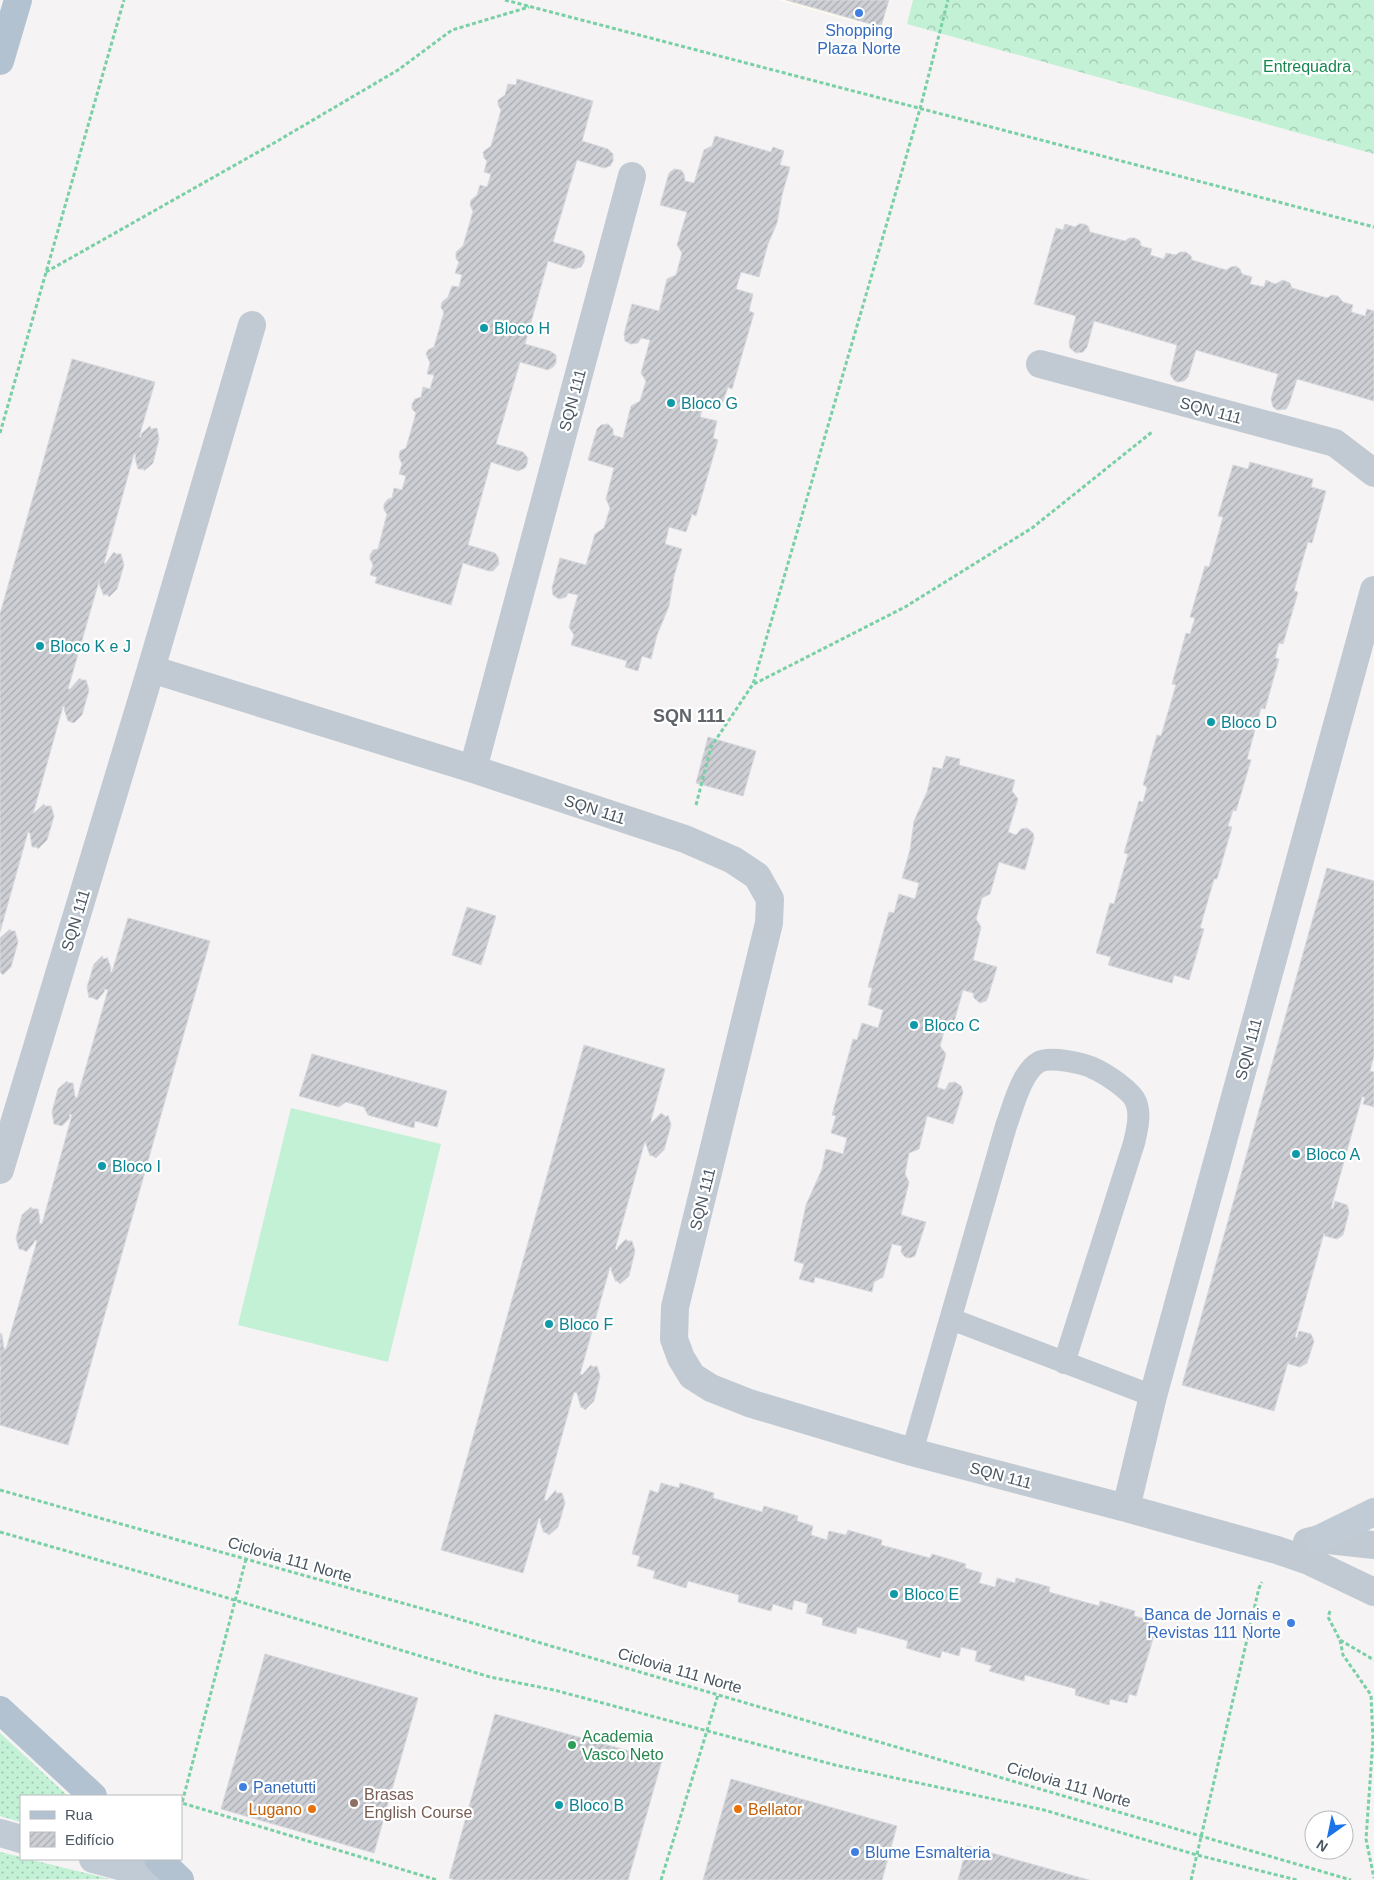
<svg xmlns="http://www.w3.org/2000/svg" width="1374" height="1880" viewBox="0 0 1374 1880" font-family="Helvetica,sans-serif">
<style>
.commercial{fill:#fdf9ef}
.grass{fill:url(#grass-dots)}
.forest{fill:url(#forest-crowns)}
.pitch{fill:#c3f1d5}
.building{fill:url(#building-hatch);stroke:#d7d9de}
.lines{fill:none;stroke-linecap:round;stroke-linejoin:round}
.path{stroke:#7ad0a6;stroke-width:3;stroke-dasharray:4 2.5;stroke-linecap:butt}
.lane{stroke:#c1cad2;stroke-width:22}
.street{stroke:#c1cad2;stroke-width:28}
.secondary{stroke:#c1cbd6;stroke-width:28}
.primary{stroke:#b3c2d1;stroke-width:28}
.shop-dot{fill:#3f7fe0;stroke:#fff;stroke-width:2}
.culture-dot{fill:#0f9aa8;stroke:#fff;stroke-width:2}
.leisure-dot{fill:#2e9e5b;stroke:#fff;stroke-width:2}
.education-dot{fill:#8d6e63;stroke:#fff;stroke-width:2}
.food-dot{fill:#e8710a;stroke:#fff;stroke-width:2}
.labels{text-anchor:middle;stroke-width:4.5;stroke-linejoin:round;paint-order:stroke}
.shop-label{font-size:16px;fill:#366cbe;stroke:#fff;text-anchor:start}
.park-label{font-size:16px;fill:#17864f;stroke:#fff}
.culture-label{font-size:16px;fill:#0d838f;stroke:#fff;text-anchor:start}
.street-label{font-size:16px;fill:#4a5661;stroke:#fff}
.leisure-label{font-size:16px;fill:#27864d;stroke:#fff;text-anchor:start}
.education-label{font-size:16px;fill:#785e54;stroke:#fff;text-anchor:start}
.food-label{font-size:16px;fill:#c56008;stroke:#fff;text-anchor:end}
.neighbourhood-label{font-size:18px;font-weight:bold;fill:#5f6368;stroke:#fff}
</style>
<defs>
<pattern id="grass-dots" width="8" height="8" patternUnits="userSpaceOnUse" patternTransform="scale(1.25)"><rect width="8" height="8" fill="#c3f1d5"/><path d="M2 2h.1M6 6h.1" fill="none" stroke="#a0c6b0" stroke-width="1.8" stroke-linecap="round"/></pattern>
<pattern id="forest-crowns" width="20" height="18" patternUnits="userSpaceOnUse" patternTransform="scale(1.25)"><rect width="20" height="18" fill="#c3f1d5"/><path d="M2 6a3 3 0 1 1 6 0M12 15a3 3 0 1 1 6 0" fill="none" stroke="#a0c6b0"/></pattern>
<pattern id="building-hatch" width="6" height="6" patternUnits="userSpaceOnUse" patternTransform="scale(1.25)"><rect width="6" height="6" fill="#cdcfd5"/><path d="M-1 1l2-2M0 6l6-6M5 7l2-2" fill="none" stroke="#a8abb0"/></pattern>
</defs>
<rect width="100%" height="100%" fill="#f5f3f3"/>
<path class="commercial" d="M 777,0 L 890,0 L 882,30 Z"/>
<path class="grass" d="M 0,1733 L 68,1796 L 21,1796 L 21,1822 L 0,1816 Z
M 0,1852 L 21,1857 L 21,1859 L 28,1859 L 110,1879 L 0,1880 Z"/>
<path class="forest" d="M 913,0 L 1374,0 L 1374,154 L 907,24 Z"/>
<path class="pitch" d="M 291,1108 L 441,1144 L 388,1362 L 238,1325 Z"/>
<path class="building" d="M 786,0 L 889,0 L 881,27 Z
M 517,79 L 593,101 L 582,141 L 608,149 L 613,154 L 613,161 L 610,166 L 604,168 L 577,160 L 553,242 L 582,251 L 585,256 L 584,262 L 581,267 L 574,269 L 548,261 L 525,344 L 550,351 L 556,355 L 556,363 L 553,367 L 548,370 L 520,362 L 496,444 L 523,452 L 528,458 L 527,464 L 525,468 L 518,471 L 491,462 L 468,545 L 495,553 L 498,557 L 499,564 L 493,571 L 489,571 L 463,563 L 451,605 L 375,583 L 377,577 L 370,575 L 373,565 L 370,559 L 370,555 L 373,550 L 378,549 L 387,514 L 384,510 L 384,504 L 388,499 L 392,498 L 394,488 L 402,490 L 406,476 L 399,474 L 402,464 L 399,457 L 400,451 L 406,448 L 416,413 L 412,409 L 412,404 L 415,399 L 421,397 L 423,387 L 430,389 L 434,375 L 427,374 L 430,363 L 426,354 L 428,350 L 434,347 L 444,312 L 441,308 L 442,302 L 448,297 L 452,286 L 459,287 L 462,275 L 455,273 L 459,262 L 456,259 L 456,252 L 463,246 L 473,211 L 470,205 L 471,200 L 477,195 L 480,185 L 487,187 L 491,174 L 484,172 L 487,161 L 484,158 L 483,152 L 491,146 L 501,110 L 498,105 L 498,100 L 505,95 L 508,84 L 516,85 Z
M 715,136 L 771,152 L 773,147 L 784,151 L 780,165 L 790,167 L 782,195 L 777,223 L 768,244 L 759,277 L 741,272 L 736,289 L 753,294 L 749,311 L 754,313 L 732,389 L 728,387 L 722,404 L 705,399 L 700,417 L 717,421 L 713,438 L 718,440 L 696,516 L 692,514 L 686,532 L 669,527 L 665,544 L 682,549 L 674,576 L 669,606 L 657,635 L 651,659 L 642,656 L 638,671 L 625,667 L 627,661 L 571,645 L 574,635 L 569,627 L 578,595 L 568,593 L 566,597 L 559,599 L 553,595 L 552,588 L 560,558 L 586,565 L 595,534 L 604,528 L 610,508 L 606,499 L 614,468 L 588,460 L 597,429 L 601,425 L 608,424 L 613,429 L 613,435 L 623,438 L 631,406 L 640,401 L 646,381 L 641,373 L 650,340 L 641,338 L 638,343 L 631,344 L 625,341 L 624,334 L 632,304 L 659,311 L 667,279 L 676,275 L 682,253 L 677,245 L 687,212 L 660,205 L 669,173 L 674,169 L 681,170 L 684,174 L 685,181 L 694,183 L 704,150 L 712,146 Z
M 1065,224 L 1075,227 L 1079,224 L 1084,224 L 1088,226 L 1090,232 L 1125,241 L 1129,238 L 1135,238 L 1140,241 L 1141,246 L 1152,249 L 1150,255 L 1164,259 L 1166,253 L 1176,255 L 1180,252 L 1186,252 L 1191,256 L 1192,260 L 1226,270 L 1231,267 L 1236,266 L 1240,269 L 1242,274 L 1252,277 L 1250,284 L 1264,287 L 1266,280 L 1275,284 L 1283,280 L 1290,283 L 1292,288 L 1327,298 L 1332,295 L 1338,296 L 1343,302 L 1353,305 L 1351,312 L 1365,316 L 1367,309 L 1374,311 L 1374,401 L 1297,379 L 1289,404 L 1286,409 L 1277,410 L 1273,407 L 1271,399 L 1278,374 L 1196,350 L 1188,377 L 1184,381 L 1177,382 L 1174,380 L 1170,374 L 1177,345 L 1094,321 L 1087,347 L 1083,352 L 1076,353 L 1070,348 L 1069,343 L 1076,316 L 1034,304 L 1056,228 L 1063,230 Z
M 72,359 L 155,382 L 139,437 L 141,437 L 141,434 L 150,426 L 151,429 L 157,428 L 159,439 L 153,463 L 144,471 L 144,469 L 138,469 L 135,458 L 136,454 L 134,454 L 104,563 L 105,564 L 114,552 L 116,554 L 121,554 L 124,565 L 117,589 L 109,597 L 108,595 L 104,594 L 104,596 L 99,584 L 100,581 L 99,581 L 68,689 L 70,689 L 80,678 L 81,680 L 86,680 L 89,690 L 82,715 L 74,723 L 68,721 L 64,709 L 65,707 L 63,706 L 33,814 L 44,804 L 45,806 L 51,806 L 54,816 L 47,840 L 38,849 L 37,847 L 32,847 L 30,833 L 28,832 L 0,932 L 0,614 Z
M 1250,462 L 1313,479 L 1311,487 L 1326,491 L 1312,543 L 1308,542 L 1304,555 L 1294,591 L 1298,592 L 1283,644 L 1279,643 L 1275,658 L 1279,659 L 1265,709 L 1261,708 L 1247,759 L 1251,760 L 1236,811 L 1233,810 L 1228,826 L 1232,827 L 1217,879 L 1214,879 L 1200,928 L 1204,929 L 1189,980 L 1174,975 L 1172,983 L 1108,965 L 1111,957 L 1096,953 L 1110,903 L 1114,904 L 1128,854 L 1124,853 L 1139,801 L 1143,802 L 1147,787 L 1143,785 L 1157,735 L 1161,736 L 1176,685 L 1172,684 L 1186,633 L 1190,634 L 1195,618 L 1190,617 L 1205,566 L 1209,567 L 1223,517 L 1218,516 L 1233,465 L 1248,469 Z
M 708,737 L 756,751 L 743,796 L 696,783 Z
M 946,756 L 960,759 L 959,765 L 1015,780 L 1012,791 L 1018,799 L 1008,832 L 1016,835 L 1021,829 L 1027,828 L 1033,833 L 1034,838 L 1025,870 L 999,862 L 990,894 L 982,898 L 976,919 L 981,927 L 973,960 L 997,967 L 988,997 L 986,1001 L 980,1003 L 974,998 L 973,993 L 963,990 L 954,1022 L 945,1028 L 940,1046 L 946,1054 L 937,1087 L 945,1090 L 949,1083 L 955,1082 L 961,1086 L 963,1092 L 953,1124 L 927,1116 L 919,1149 L 909,1153 L 905,1174 L 909,1182 L 901,1215 L 926,1222 L 915,1256 L 910,1258 L 905,1257 L 901,1252 L 902,1246 L 892,1244 L 883,1277 L 874,1282 L 872,1292 L 815,1277 L 814,1283 L 799,1279 L 804,1264 L 794,1261 L 806,1205 L 822,1169 L 826,1149 L 843,1154 L 847,1138 L 831,1133 L 836,1116 L 832,1115 L 853,1039 L 857,1040 L 862,1023 L 878,1028 L 883,1010 L 868,1005 L 872,988 L 868,987 L 889,912 L 894,913 L 899,894 L 915,899 L 919,883 L 902,878 L 910,850 L 914,821 L 927,792 L 933,767 L 942,769 Z
M 1327,868 L 1374,881 L 1374,1056 L 1370,1071 L 1374,1072 L 1374,1107 L 1363,1104 L 1365,1097 L 1362,1097 L 1331,1208 L 1333,1209 L 1335,1201 L 1347,1205 L 1349,1212 L 1343,1235 L 1337,1239 L 1325,1236 L 1324,1233 L 1295,1337 L 1297,1338 L 1299,1331 L 1311,1334 L 1314,1341 L 1307,1363 L 1300,1367 L 1289,1364 L 1288,1362 L 1274,1411 L 1182,1385 Z
M 467,907 L 496,916 L 481,965 L 452,955 Z
M 128,918 L 210,941 L 68,1445 L 0,1425 L 0,1373 L 1,1367 L 0,1367 L 0,1336 L 1,1333 L 2,1335 L 4,1349 L 6,1349 L 37,1241 L 35,1240 L 33,1244 L 26,1252 L 24,1250 L 19,1249 L 16,1238 L 22,1215 L 31,1207 L 32,1209 L 38,1209 L 40,1220 L 39,1223 L 42,1224 L 72,1115 L 70,1114 L 69,1119 L 62,1126 L 54,1124 L 52,1112 L 58,1089 L 67,1081 L 68,1083 L 73,1083 L 75,1097 L 77,1098 L 108,990 L 105,989 L 104,992 L 97,1000 L 91,997 L 89,998 L 87,987 L 94,964 L 102,956 L 103,956 L 102,958 L 106,959 L 107,957 L 111,968 L 110,972 L 112,972 Z
M 10,929 L 10,931 L 15,931 L 18,942 L 11,967 L 3,975 L 0,972 L 0,938 Z
M 584,1045 L 665,1069 L 650,1124 L 661,1113 L 666,1117 L 668,1115 L 671,1125 L 664,1150 L 656,1158 L 651,1155 L 650,1156 L 645,1141 L 615,1249 L 617,1250 L 618,1247 L 626,1239 L 627,1241 L 632,1241 L 635,1251 L 629,1276 L 620,1284 L 616,1280 L 616,1282 L 611,1270 L 612,1268 L 610,1267 L 580,1374 L 582,1375 L 591,1365 L 592,1367 L 597,1366 L 600,1376 L 594,1401 L 585,1410 L 581,1406 L 581,1408 L 577,1393 L 574,1392 L 544,1500 L 546,1501 L 556,1490 L 556,1493 L 562,1493 L 565,1503 L 558,1527 L 549,1535 L 545,1532 L 544,1533 L 540,1522 L 541,1519 L 539,1518 L 523,1573 L 441,1550 Z
M 312,1054 L 447,1091 L 437,1127 L 415,1121 L 414,1128 L 368,1115 L 364,1107 L 346,1102 L 339,1107 L 299,1096 Z
M 661,1483 L 679,1488 L 680,1483 L 714,1493 L 713,1498 L 762,1512 L 764,1506 L 798,1516 L 797,1521 L 813,1526 L 811,1535 L 827,1540 L 829,1531 L 846,1535 L 848,1530 L 882,1540 L 881,1545 L 930,1558 L 932,1554 L 966,1564 L 965,1568 L 982,1573 L 979,1583 L 995,1587 L 997,1578 L 1015,1583 L 1016,1578 L 1050,1587 L 1049,1592 L 1099,1606 L 1100,1601 L 1135,1611 L 1134,1616 L 1149,1620 L 1147,1629 L 1155,1632 L 1136,1696 L 1129,1694 L 1127,1703 L 1110,1699 L 1109,1705 L 1075,1695 L 1076,1689 L 1025,1675 L 1024,1681 L 989,1671 L 992,1666 L 975,1661 L 977,1651 L 961,1647 L 959,1656 L 942,1651 L 940,1658 L 906,1648 L 908,1641 L 857,1627 L 856,1634 L 822,1625 L 823,1618 L 806,1613 L 808,1604 L 794,1600 L 792,1610 L 773,1604 L 771,1611 L 738,1602 L 739,1595 L 688,1581 L 686,1588 L 653,1578 L 655,1571 L 637,1566 L 640,1556 L 632,1554 L 650,1490 L 658,1493 Z
M 265,1654 L 418,1698 L 374,1853 L 221,1809 Z
M 495,1714 L 662,1760 L 628,1880 L 455,1880 L 449,1878 Z
M 731,1779 L 897,1826 L 882,1880 L 703,1880 Z
M 967,1846 L 1089,1880 L 958,1880 Z"/>
<g class="lines">
<path class="path" d="M 505,0 L 1374,227
M 46,272 L 274,143 L 398,70 L 452,30 L 529,7
M 0,433 L 124,0
M 754,684 L 905,607 L 1032,528 L 1152,432
M 696,805 L 711,747 L 753,684 L 920,109 L 948,0
M 0,1490 L 445,1615 L 1351,1880
M 0,1532 L 158,1577 L 490,1677 L 554,1690 L 835,1765 L 1044,1810 L 1197,1855 L 1297,1880
M 246,1559 L 182,1803 L 437,1880
M 1330,1611 L 1328,1617 L 1340,1640 L 1374,1660
M 1340,1640 L 1343,1655 L 1371,1695 L 1373,1739 L 1366,1839 L 1374,1878
M 661,1880 L 718,1695
M 1191,1880 L 1259,1588 L 1262,1582"/>
<path class="lane" d="M 951,1319 L 1153,1396
M 912,1452 L 1006,1126 C 1013,1108 1021,1072 1039,1062 C 1050,1056 1084,1063 1095,1069 C 1106,1074 1132,1091 1136,1102 C 1141,1115 1137,1130 1134,1143 L 1064,1363"/>
<path class="street" d="M 1040,364 L 1335,443 L 1374,473
M 151,669 L 473,769 L 685,839 L 733,860 L 757,876 L 770,899 L 769,923 L 675,1307 L 674,1339 L 681,1358 L 692,1376 L 711,1388 L 749,1403 L 912,1452 L 1126,1508 L 1277,1550 L 1309,1561 L 1374,1592
M 473,769 L 632,176
M 0,1170 L 151,669 L 252,325
M 1126,1508 L 1153,1396 L 1374,590
M 1307,1542 L 1319,1539 L 1374,1545"/>
<path class="secondary" d="M 1319,1539 L 1374,1512
M 0,1833 L 21,1839
M 93,1859 L 171,1880"/>
<path class="primary" d="M 0,61 L 18,0
M 0,1710 L 93,1796
M 158,1859 L 180,1880"/>
</g>
<g class="shop-dot">
<circle cx="859" cy="13" r="5"/>
<circle cx="1291" cy="1623" r="5"/>
<circle cx="243" cy="1787" r="5"/>
<circle cx="855" cy="1852" r="5"/>
</g>
<g class="culture-dot">
<circle cx="484" cy="328" r="5"/>
<circle cx="671" cy="403" r="5"/>
<circle cx="40" cy="646" r="5"/>
<circle cx="1211" cy="722" r="5"/>
<circle cx="914" cy="1025" r="5"/>
<circle cx="1296" cy="1154" r="5"/>
<circle cx="102" cy="1166" r="5"/>
<circle cx="549" cy="1324" r="5"/>
<circle cx="894" cy="1594" r="5"/>
<circle cx="559" cy="1805" r="5"/>
</g>
<circle class="leisure-dot" cx="572" cy="1745" r="5"/>
<circle class="education-dot" cx="354" cy="1803" r="5"/>
<g class="food-dot">
<circle cx="312" cy="1809" r="5"/>
<circle cx="738" cy="1809" r="5"/>
</g>
<g class="labels">
<g class="shop-label">
<text x="859" y="36" text-anchor="middle">Shopping<tspan x="859" dy="18">Plaza Norte</tspan></text>
<text x="1281" y="1620" text-anchor="end">Banca de Jornais e<tspan x="1281" dy="18">Revistas 111 Norte</tspan></text>
<text x="253" y="1793">Panetutti</text>
<text x="865" y="1858">Blume Esmalteria</text>
</g>
<g class="park-label">
<text x="1307" y="72">Entrequadra</text>
</g>
<g class="culture-label">
<text x="494" y="334">Bloco H</text>
<text x="681" y="409">Bloco G</text>
<text x="50" y="652">Bloco K e J</text>
<text x="1221" y="728">Bloco D</text>
<text x="924" y="1031">Bloco C</text>
<text x="1306" y="1160">Bloco A</text>
<text x="112" y="1172">Bloco I</text>
<text x="559" y="1330">Bloco F</text>
<text x="904" y="1600">Bloco E</text>
<text x="569" y="1811">Bloco B</text>
</g>
<g class="street-label">
<text transform="translate(572 400) rotate(-75)" y="6">SQN 111</text>
<text transform="translate(1211 410) rotate(15)" y="6">SQN 111</text>
<text transform="translate(595 809) rotate(18)" y="6">SQN 111</text>
<text transform="translate(75 920) rotate(-73)" y="6">SQN 111</text>
<text transform="translate(1248 1049) rotate(-75)" y="6">SQN 111</text>
<text transform="translate(702 1199) rotate(-76)" y="6">SQN 111</text>
<text transform="translate(1001 1475) rotate(15)" y="6">SQN 111</text>
<text transform="translate(290 1559) rotate(16)" y="6">Ciclovia 111 Norte</text>
<text transform="translate(680 1670) rotate(16)" y="6">Ciclovia 111 Norte</text>
<text transform="translate(1069 1784) rotate(16)" y="6">Ciclovia 111 Norte</text>
</g>
<g class="leisure-label">
<text x="582" y="1742">Academia<tspan x="582" dy="18">Vasco Neto</tspan></text>
</g>
<g class="education-label">
<text x="364" y="1800">Brasas<tspan x="364" dy="18">English Course</tspan></text>
</g>
<g class="food-label">
<text x="302" y="1815">Lugano</text>
<text x="748" y="1815" text-anchor="start">Bellator</text>
</g>
<g class="neighbourhood-label">
<text x="689" y="722">SQN 111</text>
</g>
</g>
<rect x="20" y="1795" width="162" height="65" fill="#ffffff" stroke="#b7bbc0"/>
<rect x="30" y="1811" width="25" height="8" fill="#b3c2d1" stroke="#b7bbc0"/>
<text x="65" y="1820" font-size="15" fill="#4a5661">Rua</text>
<rect x="30" y="1832" width="25" height="15" fill="url(#building-hatch)" stroke="#b7bbc0"/>
<text x="65" y="1845" font-size="15" fill="#4a5661">Edifício</text>
<g transform="translate(1329 1835) rotate(213)"><circle r="24" fill="#ffffff" stroke="#b7bbc0"/>
<path d="M0-4L9 19L0 12L-9 19Z" fill="#1a73e8"/>
<text y="-8" font-size="14" font-weight="bold" text-anchor="middle" fill="#4a5661">N</text>
</g>
</svg>
